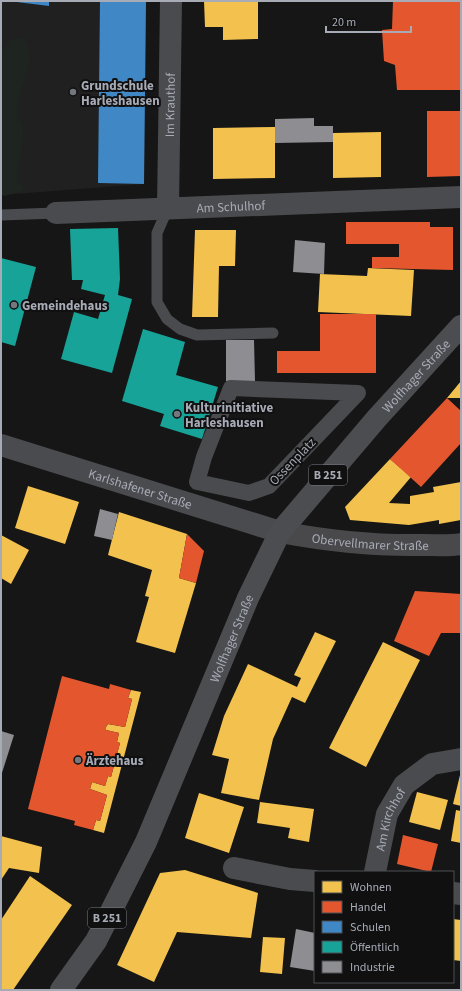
<svg xmlns="http://www.w3.org/2000/svg" width="462" height="991" viewBox="0 0 462 991" font-family="'Source Sans 3',sans-serif">
<style>
.built{fill:#202021}
.green{fill:#1e241f}
.homes{fill:#f2c14e}
.shops{fill:#e4572e}
.schools{fill:#3f88c5}
.public{fill:#17a398}
.industry{fill:#8d8d92}
.lines{fill:none;stroke-linecap:round;stroke-linejoin:round}
.service{stroke:#4a4b4e;stroke-width:11}
.pedestrian{stroke:#4a4b4e;stroke-width:16}
.minor{stroke:#4a4b4e;stroke-width:22}
.secondary{stroke:#49494c;stroke-width:22}
.primary{stroke:#4c4d50;stroke-width:22}
.poi-dot{fill:#74777e;stroke:#101011;stroke-width:1.5}
.labels{text-anchor:middle;stroke-width:4;stroke-linejoin:round;paint-order:stroke}
.shield{fill:#101011;stroke:#7a7c84;stroke-width:1}
.shield-label{font-size:12px;font-weight:bold;fill:#a7abb6}
.poi-label{font-size:13px;font-weight:bold;fill:#a7abb6;stroke:#101011;text-anchor:start}
.street-label{font-size:13px;fill:#a7abb6;stroke:#101011}
</style>
<rect width="100%" height="100%" fill="#161616"/>
<path class="built" d="M 1,1 L 146,1 L 144,184 L 1,195 Z"/>
<path class="green" d="M 23,37 C 40,60 18,86 17,113 C 17,118 22,122 23,127 C 25,138 18,167 17,179 L 23,188 L 22,191 L 4,196 L 1,193 L 1,53 L 10,40 Z"/>
<path class="homes" d="M 204,1 L 258,1 L 258,39 L 223,40 L 223,27 L 205,27 Z
M 275,127 L 275,178 L 213,179 L 213,128 Z
M 381,132 L 381,177 L 333,178 L 333,133 Z
M 195,230 L 236,230 L 235,266 L 219,266 L 218,317 L 192,317 Z
M 368,268 L 414,270 L 411,316 L 318,312 L 320,274 L 367,276 Z
M 461,381 L 461,398 L 447,398 Z
M 390,459 L 411,477 L 389,503 L 410,504 L 410,496 L 434,492 L 433,487 L 461,482 L 461,520 L 439,524 L 439,520 L 409,525 L 350,520 L 345,507 Z
M 28,486 L 79,502 L 65,544 L 15,528 Z
M 119,512 L 187,534 L 179,578 L 196,583 L 175,653 L 136,642 L 149,597 L 145,596 L 152,570 L 108,555 Z
M 1,535 L 29,550 L 11,584 L 1,578 Z
M 315,632 L 336,641 L 305,703 L 292,697 L 273,739 L 259,800 L 221,793 L 229,759 L 212,755 L 224,716 L 248,664 L 297,687 L 301,678 L 294,675 Z
M 383,642 L 420,660 L 366,767 L 329,748 Z
M 131,690 L 141,692 L 104,833 L 93,830 L 96,820 L 100,821 L 107,795 L 90,789 L 92,782 L 105,786 L 108,776 L 111,777 L 120,743 L 117,742 L 119,733 L 106,730 L 106,727 L 108,724 L 125,727 L 132,699 L 128,698 Z
M 461,771 L 461,806 L 453,804 Z
M 417,792 L 448,800 L 440,830 L 409,822 Z
M 199,793 L 244,807 L 229,853 L 185,838 Z
M 260,802 L 314,809 L 309,842 L 288,838 L 290,828 L 257,823 Z
M 456,810 L 461,811 L 461,843 L 451,841 Z
M 1,836 L 42,847 L 39,873 L 9,868 L 1,880 Z
M 185,870 L 258,893 L 251,938 L 177,932 L 154,982 L 117,965 L 160,873 Z
M 30,876 L 72,905 L 13,990 L 1,990 L 1,920 Z
M 453,919 L 461,920 L 461,961 L 453,960 Z
M 263,937 L 285,938 L 282,974 L 260,972 Z"/>
<path class="shops" d="M 393,1 L 461,1 L 461,90 L 397,90 L 395,65 L 384,61 L 382,30 L 392,29 Z
M 427,111 L 461,111 L 461,176 L 427,177 Z
M 346,222 L 430,222 L 430,227 L 453,227 L 453,270 L 372,268 L 372,257 L 399,257 L 399,244 L 346,244 Z
M 320,314 L 376,314 L 376,373 L 277,373 L 277,351 L 320,351 Z
M 447,398 L 461,411 L 461,443 L 421,487 L 390,459 Z
M 187,534 L 204,551 L 196,583 L 179,578 Z
M 415,591 L 461,594 L 461,633 L 441,633 L 429,656 L 394,641 Z
M 62,676 L 109,689 L 110,684 L 131,690 L 128,698 L 132,699 L 125,727 L 108,724 L 106,727 L 106,730 L 119,733 L 117,742 L 120,743 L 111,777 L 108,776 L 105,786 L 92,782 L 90,789 L 107,795 L 100,821 L 96,820 L 93,830 L 74,825 L 75,821 L 28,809 Z
M 403,835 L 438,844 L 431,872 L 397,864 Z"/>
<path class="schools" d="M 9,1 L 49,1 L 49,6 Z
M 100,1 L 146,1 L 144,184 L 98,183 Z"/>
<path class="public" d="M 118,228 L 120,279 L 118,295 L 132,299 L 112,373 L 61,359 L 74,312 L 98,319 L 105,295 L 81,289 L 83,280 L 72,280 L 70,229 Z
M 1,258 L 36,267 L 15,346 L 1,342 Z
M 143,329 L 185,342 L 176,375 L 218,387 L 202,439 L 160,426 L 164,414 L 122,401 Z"/>
<path class="industry" d="M 314,118 L 314,126 L 333,126 L 333,142 L 275,143 L 275,119 Z
M 295,240 L 325,243 L 324,274 L 293,272 Z
M 226,340 L 254,340 L 255,381 L 226,381 Z
M 100,509 L 118,514 L 112,540 L 94,536 Z
M 1,731 L 14,735 L 1,776 Z
M 296,929 L 315,933 L 315,971 L 290,967 Z"/>
<g class="lines">
<path class="service" d="M 168,208 L 157,233 L 157,302 L 167,319 L 180,329 L 197,335 L 273,333
M 1,215 L 56,213"/>
<path class="pedestrian" d="M 231,388 L 358,393 L 269,486 L 249,493 L 197,482 L 204,457 Z"/>
<g class="minor">
<path id="s1" d="M 168,208 L 171,1"/>
<path id="s2" d="M 56,213 L 461,197"/>
<path id="s3" d="M 1,445 L 280,532"/>
<path d="M 234,868 L 290,879 L 315,881"/>
<path id="s4" d="M 375,872 L 387,814 L 404,785 L 432,764 L 461,759"/>
<path d="M 453,893 L 461,894"/>
</g>
<path class="secondary" id="s5" d="M 280,532 C 328,541 376,546 424,545 C 436,545 449,546 461,544"/>
<path class="primary" id="s6" d="M 61,990 L 96,941 L 146,842 L 248,598 L 280,532 L 377,418 L 461,326"/>
</g>
<g class="poi-dot">
<circle cx="73" cy="92" r="4"/>
<circle cx="14" cy="305" r="4"/>
<circle cx="177" cy="414" r="4"/>
<circle cx="78" cy="760" r="4"/>
</g>
<g class="labels">
<g class="shield">
<rect x="309" y="465" width="38" height="20" rx="3"/>
<rect x="88" y="908" width="38" height="20" rx="3"/>
</g>
<g class="shield-label">
<text x="328" y="479">B 251</text>
<text x="107" y="922">B 251</text>
</g>
<g class="poi-label">
<text x="81" y="90">Grundschule<tspan x="81" dy="15">Harleshausen</tspan></text>
<text x="22" y="310">Gemeindehaus</text>
<text x="185" y="412">Kulturinitiative<tspan x="185" dy="15">Harleshausen</tspan></text>
<text x="86" y="765">Ärztehaus</text>
</g>
<g class="street-label">
<text dy="5" stroke="none"><textPath href="#s1" startOffset="103">Im Krauthof</textPath></text>
<text dy="5" stroke="none"><textPath href="#s2" startOffset="175">Am Schulhof</textPath></text>
<text dy="5" stroke="none"><textPath href="#s6" startOffset="716">Wolfhager Straße</textPath></text>
<text transform="translate(292 461) rotate(-46)" y="5">Ossenplatz</text>
<text dy="5" stroke="none"><textPath href="#s3" startOffset="146">Karlshafener Straße</textPath></text>
<text dy="5" stroke="none"><textPath href="#s5" startOffset="91">Obervellmarer Straße</textPath></text>
<text dy="5" stroke="none"><textPath href="#s6" startOffset="392">Wolfhager Straße</textPath></text>
<text dy="5" stroke="none"><textPath href="#s4" startOffset="55">Am Kirchhof</textPath></text>
</g>
</g>
<rect width="462" height="991" fill="none" stroke="#a7abb6" stroke-width="4"/>
<rect x="314" y="871" width="140" height="112" fill="#101011" stroke="#4c4e53"/>
<rect x="322" y="881" width="20" height="12" fill="#f2c14e" stroke="#4c4e53"/>
<text x="350" y="891" font-size="12" fill="#a7abb6">Wohnen</text>
<rect x="322" y="901" width="20" height="12" fill="#e4572e" stroke="#4c4e53"/>
<text x="350" y="911" font-size="12" fill="#a7abb6">Handel</text>
<rect x="322" y="921" width="20" height="12" fill="#3f88c5" stroke="#4c4e53"/>
<text x="350" y="931" font-size="12" fill="#a7abb6">Schulen</text>
<rect x="322" y="941" width="20" height="12" fill="#17a398" stroke="#4c4e53"/>
<text x="350" y="951" font-size="12" fill="#a7abb6">Öffentlich</text>
<rect x="322" y="961" width="20" height="12" fill="#8d8d92" stroke="#4c4e53"/>
<text x="350" y="971" font-size="12" fill="#a7abb6">Industrie</text>
<path d="M326 26v6h85v-6" fill="none" stroke="#a7abb6" stroke-width="2"/>
<text x="332" y="26" font-size="12" fill="#a7abb6" stroke="#101011" stroke-width="3" paint-order="stroke">20 m</text>
</svg>
